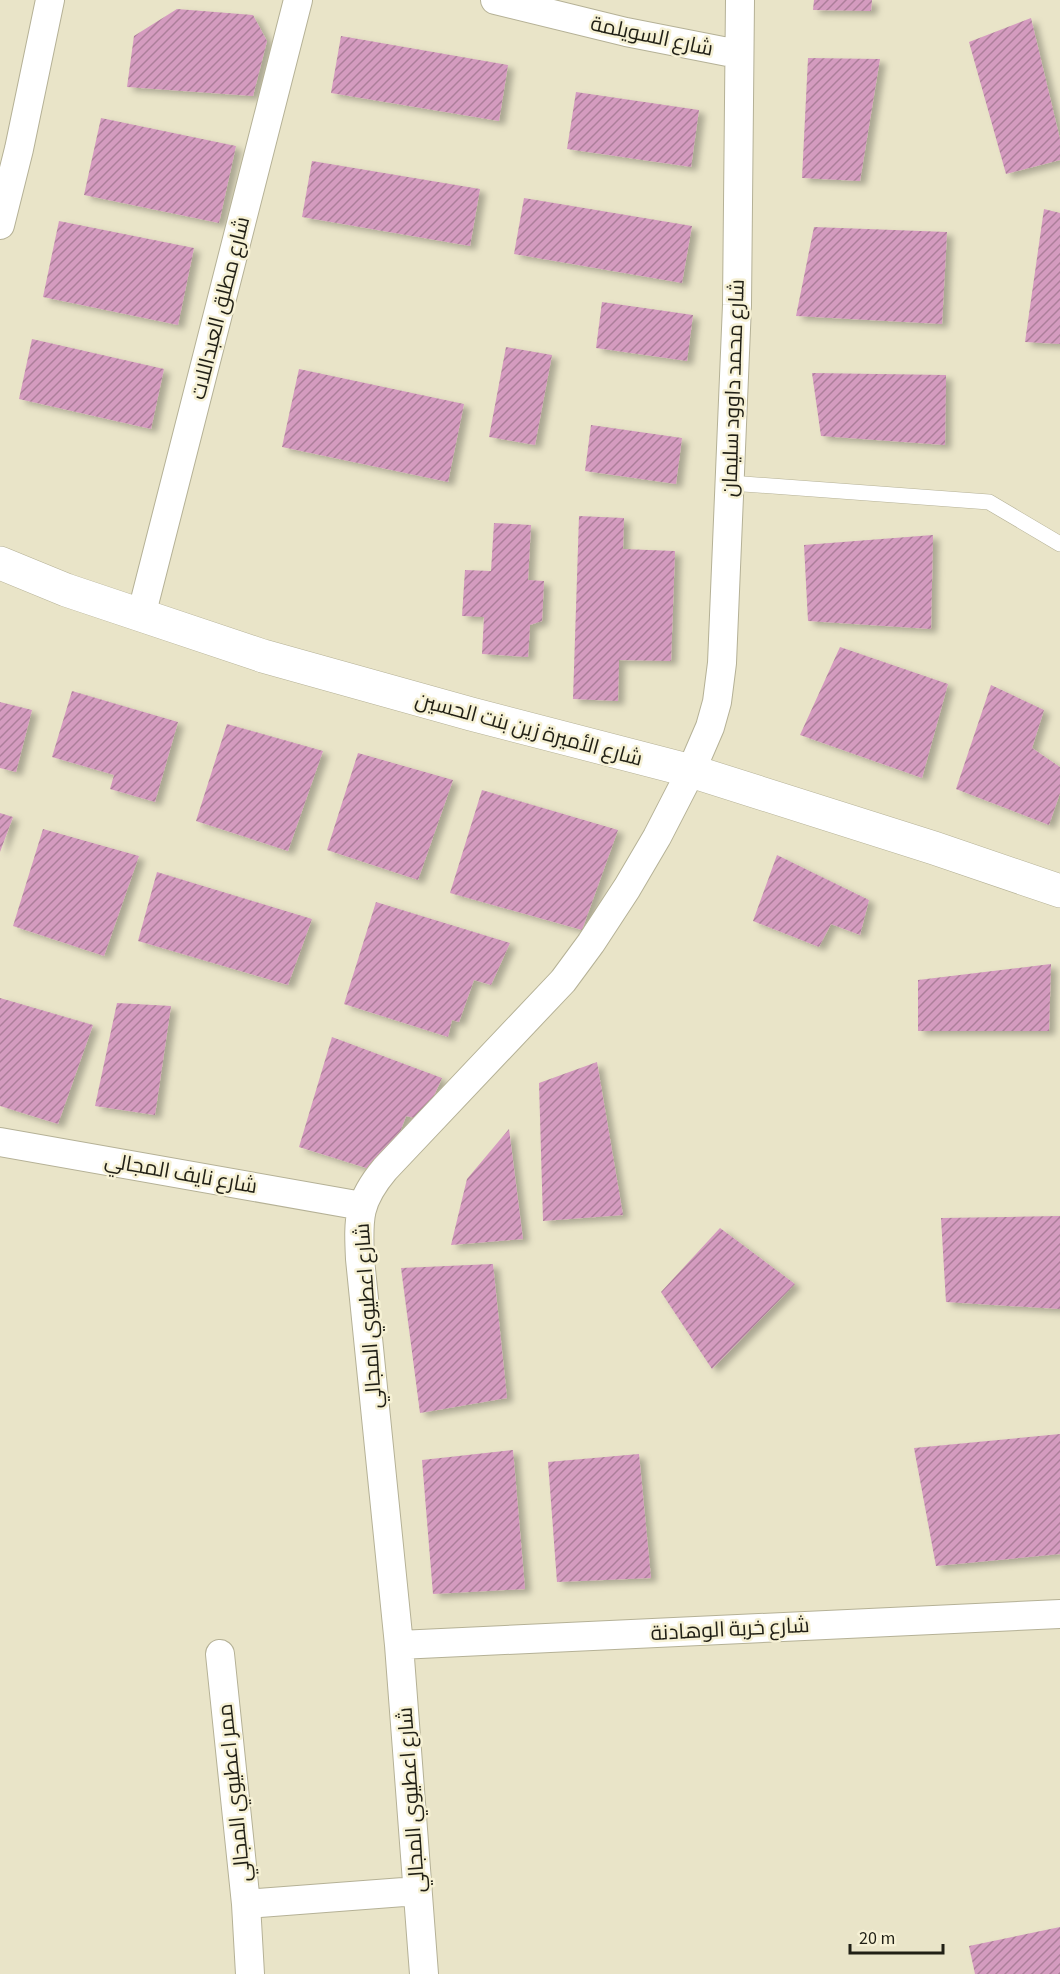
<svg xmlns="http://www.w3.org/2000/svg" width="1060" height="1974" viewBox="0 0 1060 1974" font-family="'Source Sans 3',Cairo,sans-serif">
<style>
.building{fill:url(#building-hatch);filter:url(#shadow)}
.lines{fill:none;stroke-linecap:round;stroke-linejoin:round}
.service-casing{stroke:#b5b196;stroke-width:16}
.minor-casing{stroke:#b5b196;stroke-width:30}
.tertiary-casing{stroke:#b5b196;stroke-width:34}
.service{stroke:#fff;stroke-width:15}
.minor{stroke:#fff;stroke-width:28}
.tertiary{stroke:#fff;stroke-width:33}
.labels{text-anchor:middle;stroke-width:5;stroke-linejoin:round;paint-order:stroke}
.street-label{font-size:21px;fill:#201f15;stroke:#f6f1d5}
</style>
<defs>
<pattern id="building-hatch" width="6" height="6" patternUnits="userSpaceOnUse" patternTransform="scale(1.5)"><rect width="6" height="6" fill="#d49bbf"/><path d="M-1 1l2-2M0 6l6-6M5 7l2-2" fill="none" stroke="#ac7e9a"/></pattern>
<filter id="shadow"><feDropShadow dx="6" dy="4" stdDeviation="3" flood-color="#0004"/></filter>
</defs>
<rect width="100%" height="100%" fill="#e9e4c8"/>
<path class="building" d="M 814,0 L 872,0 L 871,11 L 813,10 Z
M 177,9 L 253,15 L 267,41 L 253,96 L 127,87 L 134,36 Z
M 1031,18 L 1060,139 L 1060,160 L 1006,174 L 969,42 Z
M 341,36 L 508,65 L 499,121 L 331,93 Z
M 808,58 L 880,59 L 860,181 L 802,178 Z
M 576,92 L 699,110 L 691,167 L 567,149 Z
M 101,118 L 236,146 L 219,223 L 84,195 Z
M 312,161 L 480,189 L 470,246 L 302,217 Z
M 524,198 L 692,226 L 682,283 L 514,254 Z
M 1044,209 L 1060,213 L 1060,344 L 1025,342 Z
M 59,221 L 194,248 L 178,325 L 43,297 Z
M 814,227 L 947,232 L 942,324 L 796,316 Z
M 602,302 L 693,315 L 687,361 L 596,348 Z
M 32,339 L 164,369 L 151,429 L 19,399 Z
M 506,347 L 552,355 L 535,445 L 489,437 Z
M 299,369 L 464,404 L 448,482 L 282,447 Z
M 812,373 L 946,375 L 945,445 L 821,436 Z
M 591,425 L 682,438 L 676,484 L 585,471 Z
M 579,516 L 624,518 L 623,549 L 675,551 L 671,661 L 619,660 L 618,701 L 573,699 Z
M 494,523 L 531,525 L 528,580 L 544,581 L 542,621 L 530,625 L 528,657 L 482,654 L 484,617 L 462,616 L 465,570 L 491,571 Z
M 933,535 L 931,629 L 808,621 L 804,545 Z
M 840,647 L 948,684 L 922,778 L 800,735 Z
M 991,685 L 1044,710 L 1032,748 L 1060,767 L 1060,793 L 1049,825 L 956,789 Z
M 72,691 L 178,722 L 155,802 L 110,789 L 114,775 L 52,757 Z
M 0,702 L 32,710 L 16,772 L 0,768 Z
M 227,724 L 323,751 L 288,851 L 196,821 Z
M 358,753 L 453,780 L 418,880 L 327,850 Z
M 482,790 L 618,830 L 582,930 L 450,893 Z
M 0,813 L 13,817 L 0,852 Z
M 43,829 L 139,856 L 104,956 L 13,926 Z
M 777,855 L 869,900 L 860,935 L 831,924 L 819,947 L 753,921 Z
M 157,872 L 312,919 L 288,985 L 138,941 Z
M 376,902 L 510,943 L 491,985 L 474,980 L 459,1022 L 452,1020 L 448,1037 L 344,1004 Z
M 1051,964 L 1049,1031 L 918,1031 L 918,980 Z
M 0,998 L 93,1025 L 58,1124 L 0,1106 Z
M 117,1003 L 171,1006 L 155,1115 L 95,1106 Z
M 332,1037 L 442,1078 L 423,1120 L 406,1116 L 391,1157 L 379,1172 L 299,1147 Z
M 597,1062 L 623,1215 L 543,1221 L 539,1083 Z
M 509,1129 L 523,1239 L 451,1245 L 467,1179 Z
M 1060,1216 L 1060,1309 L 946,1302 L 941,1218 Z
M 720,1228 L 795,1284 L 712,1369 L 661,1292 Z
M 493,1264 L 507,1398 L 420,1413 L 401,1268 Z
M 1060,1434 L 1060,1554 L 936,1566 L 914,1448 Z
M 513,1450 L 525,1589 L 433,1594 L 422,1460 Z
M 639,1454 L 651,1578 L 557,1582 L 548,1462 Z
M 1060,1927 L 1060,1974 L 975,1974 L 969,1946 Z"/>
<g class="lines">
<defs>
<path id="service" d="M 730,483 L 989,502 L 1060,544"/>
<path id="minor" d="M 495,0 L 626,32 L 738,54
M 0,225 L 19,149 L 50,0
M 141,616 L 298,0
M 0,1142 L 362,1206
M 399,1645 L 1060,1614
M 220,1654 L 246,1904 L 417,1891
M 246,1904 L 250,1974
M 424,1974 L 399,1645 L 360,1259 C 358,1218 358,1201 385,1169 L 563,981 L 591,943 L 627,888 L 657,837 L 691,771 L 710,727 L 717,702 L 722,663 L 737,305 L 740,0"/>
<path id="tertiary" d="M 0,563 L 66,590 L 263,656 L 471,714 L 691,771 L 934,848 L 1060,891"/>
</defs>
<use href="#service" class="service-casing"/>
<use href="#minor" class="minor-casing"/>
<use href="#tertiary" class="tertiary-casing"/>
<use href="#service" class="service"/>
<use href="#minor" class="minor"/>
<use href="#tertiary" class="tertiary"/>
</g>
<g class="labels">
<g class="street-label">
<text transform="translate(652 36) rotate(12)" y="7">شارع السويلمة</text>
<text transform="translate(220 308) rotate(-76)" y="7">شارع مطلق العبداللات</text>
<text transform="translate(733 388) rotate(-88)" y="7">شارع محمد داوود سليمان</text>
<text transform="translate(529 729) rotate(15)" y="7">شارع الأميرة زين بنت الحسين</text>
<text transform="translate(181 1173) rotate(10)" y="7">شارع نايف المجالي</text>
<text transform="translate(368 1316) rotate(-94)" y="7">شارع اعطيوي المجالي</text>
<text transform="translate(730 1629) rotate(-3)" y="7">شارع خربة الوهادنة</text>
<text transform="translate(234 1793) rotate(-96)" y="7">ممر اعطيوي المجالي</text>
<text transform="translate(411 1800) rotate(-94)" y="7">شارع اعطيوي المجالي</text>
</g>
</g>
<path d="M850 1944v9h93v-9" fill="none" stroke="#201f15" stroke-width="3"/>
<text x="859" y="1944" font-size="18" fill="#201f15" stroke="#f6f1d5" stroke-width="4.5" paint-order="stroke">20 m</text>
</svg>
